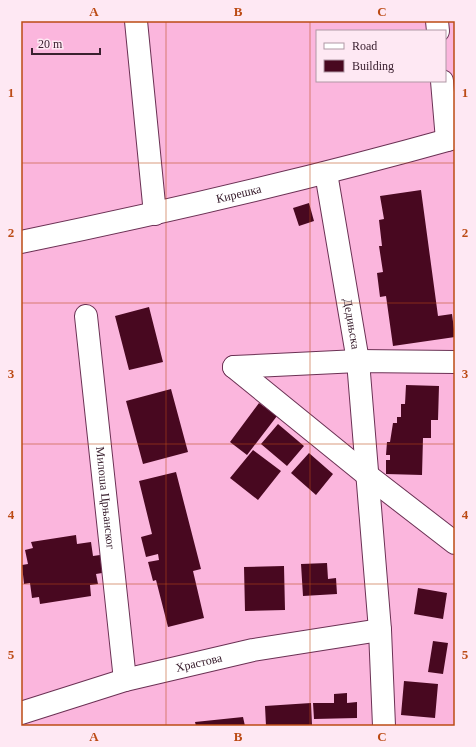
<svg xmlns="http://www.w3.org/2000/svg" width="476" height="747" viewBox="0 0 476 747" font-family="Georgia,serif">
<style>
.building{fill:#480820}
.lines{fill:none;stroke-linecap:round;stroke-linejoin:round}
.minor-casing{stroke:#6b3154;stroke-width:24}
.minor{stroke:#fff;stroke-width:22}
.grid{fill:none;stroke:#bc4b15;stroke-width:1;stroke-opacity:0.55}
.labels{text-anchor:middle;stroke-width:4;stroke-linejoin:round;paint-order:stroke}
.street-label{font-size:12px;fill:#3a202f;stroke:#fee8f3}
.neatline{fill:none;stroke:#bc4b15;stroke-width:1.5}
.grid-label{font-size:13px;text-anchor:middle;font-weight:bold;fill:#bc4b15}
</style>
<rect width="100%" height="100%" fill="#fbb6dd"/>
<path class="building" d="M 421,190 L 438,316 L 452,314 L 455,337 L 393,346 L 386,296 L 380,297 L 377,273 L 383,272 L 379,246 L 382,246 L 379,220 L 384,219 L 380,196 Z
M 309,203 L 314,221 L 299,226 L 293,208 Z
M 149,307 L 163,362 L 129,370 L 115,316 Z
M 406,385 L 439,386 L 438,420 L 431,420 L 431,438 L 423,438 L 422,475 L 386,474 L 386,460 L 390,460 L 390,455 L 386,455 L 387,442 L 390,442 L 393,423 L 397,423 L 397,417 L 401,417 L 401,404 L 405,404 Z
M 171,389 L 188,452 L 143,464 L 126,401 Z
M 259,403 L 277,416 L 247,455 L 230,442 Z
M 278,424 L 304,446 L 287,466 L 261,444 Z
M 253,450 L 281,471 L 258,500 L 230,478 Z
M 309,453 L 333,474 L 316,495 L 291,473 Z
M 176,472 L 201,569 L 193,571 L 204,618 L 168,627 L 156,580 L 153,581 L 148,562 L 159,560 L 158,554 L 146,557 L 141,537 L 152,534 L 139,481 Z
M 76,535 L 77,544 L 91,542 L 93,556 L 100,555 L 102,573 L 96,574 L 98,584 L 90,585 L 91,596 L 40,604 L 39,597 L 32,598 L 30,583 L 24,584 L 22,565 L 28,564 L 25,550 L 33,548 L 31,542 Z
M 327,563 L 328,579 L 336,578 L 337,594 L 303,596 L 301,564 Z
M 284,566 L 285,610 L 245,611 L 244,567 Z
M 418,588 L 447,593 L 443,619 L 414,614 Z
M 433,641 L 448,643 L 443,674 L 428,672 Z
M 404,681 L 438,684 L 435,718 L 401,715 Z
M 347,693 L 347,703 L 357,702 L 357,718 L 314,719 L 313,703 L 334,703 L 334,694 Z
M 311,703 L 312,726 L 266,726 L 265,706 Z
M 243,717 L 245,726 L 196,726 L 195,722 Z"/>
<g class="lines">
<defs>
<g id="minor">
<path d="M 136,21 L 155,214"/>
<path d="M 437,21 L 438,31"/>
<path d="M 442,81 L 447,140"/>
<path id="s1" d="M 326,173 L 358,361 L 380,630 L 384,726"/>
<path id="s2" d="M 21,242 C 167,212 312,178 455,138"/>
<path id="s3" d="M 86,316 L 125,680"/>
<path d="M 234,367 L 367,475 L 455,543"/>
<path d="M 234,367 L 358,361 L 455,362"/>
<path id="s4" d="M 21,713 L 125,680 L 253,650 L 380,630"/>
</g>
</defs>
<use href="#minor" class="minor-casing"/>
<use href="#minor" class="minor"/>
</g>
<path class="grid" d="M 166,21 L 166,726M 310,21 L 310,726M 21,163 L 455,163M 21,303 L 455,303M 21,444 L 455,444M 21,584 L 455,584"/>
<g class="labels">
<g class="street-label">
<text dy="4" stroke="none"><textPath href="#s2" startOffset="223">Кирешка</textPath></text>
<text dy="4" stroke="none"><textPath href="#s1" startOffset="153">Дедињска</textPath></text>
<text dy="4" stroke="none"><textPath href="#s3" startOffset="183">Милоша Црњанског</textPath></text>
<text dy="4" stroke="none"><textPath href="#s4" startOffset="185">Храстова</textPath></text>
</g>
</g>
<rect width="476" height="747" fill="none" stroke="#fee8f3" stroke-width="44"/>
<rect x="316" y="30" width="130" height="52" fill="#fee8f3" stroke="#b098a5"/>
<rect x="324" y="43" width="20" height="6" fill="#ffffff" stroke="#b098a5"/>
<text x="352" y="50" font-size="12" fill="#3a202f">Road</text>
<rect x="324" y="60" width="20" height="12" fill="#480820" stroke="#b098a5"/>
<text x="352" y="70" font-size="12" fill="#3a202f">Building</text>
<path d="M32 48v6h68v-6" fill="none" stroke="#3a202f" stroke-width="2"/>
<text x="38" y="48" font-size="12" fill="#3a202f" stroke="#fee8f3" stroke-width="3" paint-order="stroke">20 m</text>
<rect x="22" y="22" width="432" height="703" class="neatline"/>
<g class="grid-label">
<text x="94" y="16">A</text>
<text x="238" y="16">B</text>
<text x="382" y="16">C</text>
<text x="11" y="97">1</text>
<text x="465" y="97">1</text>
<text x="11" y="237">2</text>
<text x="465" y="237">2</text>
<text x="11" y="378">3</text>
<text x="465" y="378">3</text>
<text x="11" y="519">4</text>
<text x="465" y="519">4</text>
<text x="11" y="659">5</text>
<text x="465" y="659">5</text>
<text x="94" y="741">A</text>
<text x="238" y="741">B</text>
<text x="382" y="741">C</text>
</g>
</svg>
